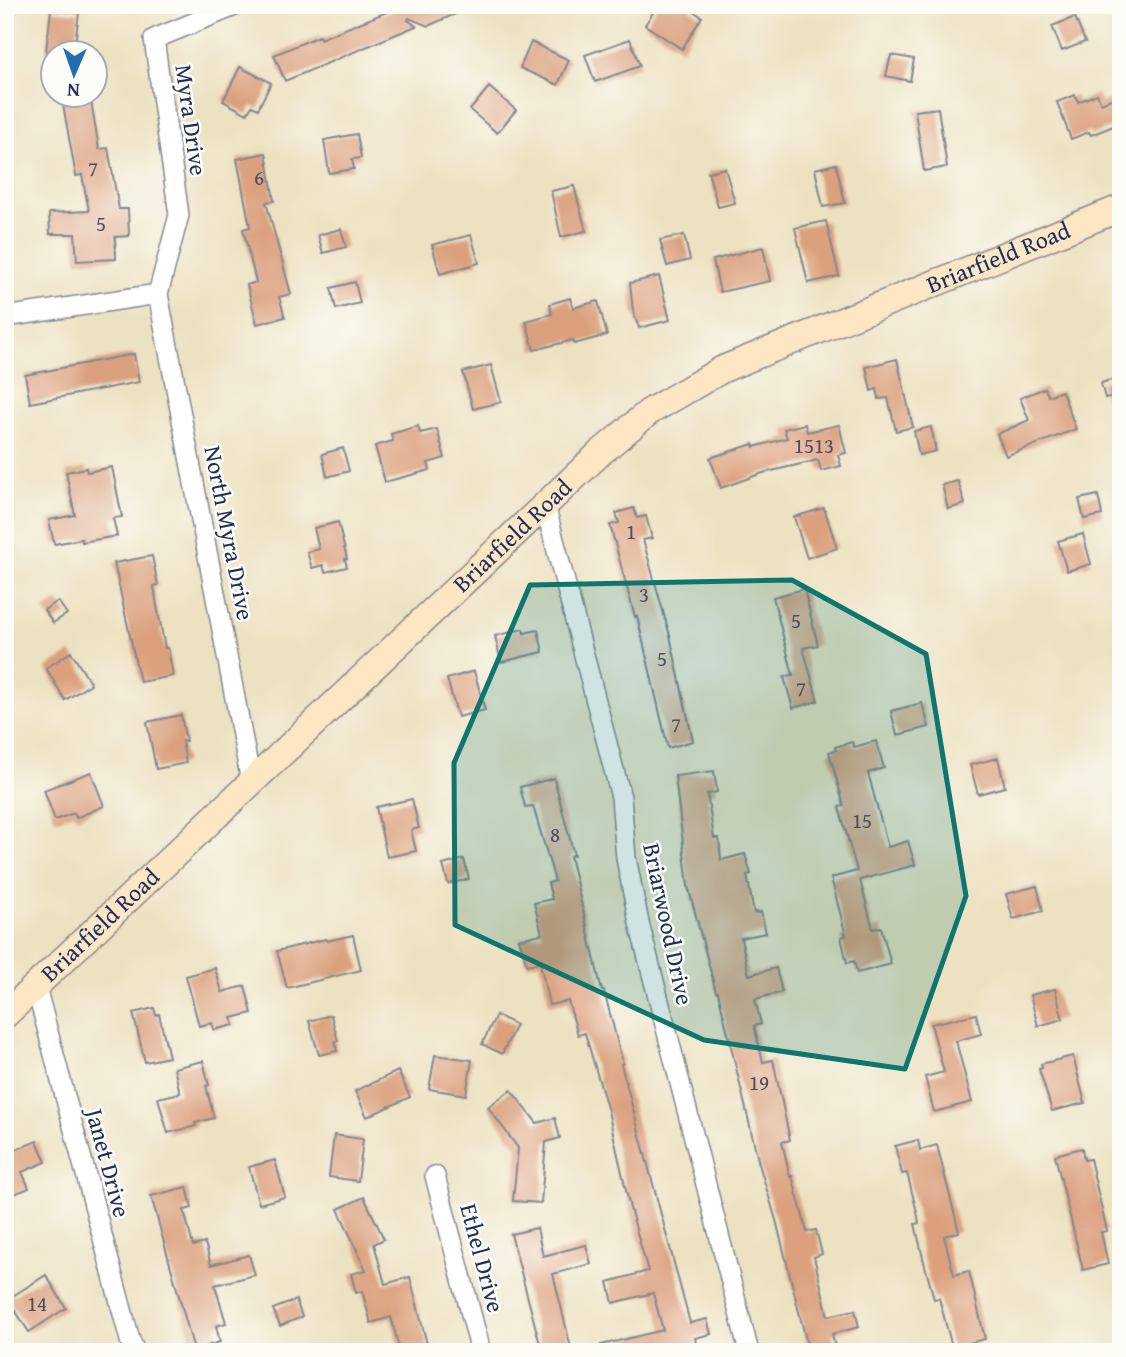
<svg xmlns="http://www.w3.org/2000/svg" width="1126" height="1357" viewBox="0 0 1126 1357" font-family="'Gentium Book Plus',serif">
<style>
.building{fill:#dba17f}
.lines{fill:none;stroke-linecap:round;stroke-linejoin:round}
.minor-casing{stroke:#848890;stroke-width:22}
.secondary-casing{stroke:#848890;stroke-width:29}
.minor{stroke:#fff;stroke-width:19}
.secondary{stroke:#fce6c4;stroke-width:26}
.marked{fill:#0f766e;fill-opacity:0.2;stroke:#0f766e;stroke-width:5;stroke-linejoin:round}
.labels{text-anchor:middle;stroke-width:5;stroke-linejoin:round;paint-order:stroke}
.number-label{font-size:21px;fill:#4b4c66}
.street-label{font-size:24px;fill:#1b2f5e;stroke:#fdfcf7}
</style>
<rect width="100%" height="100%" fill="#fdfcf7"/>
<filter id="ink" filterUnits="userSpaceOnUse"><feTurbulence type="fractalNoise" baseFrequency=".0143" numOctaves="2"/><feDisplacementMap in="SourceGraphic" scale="14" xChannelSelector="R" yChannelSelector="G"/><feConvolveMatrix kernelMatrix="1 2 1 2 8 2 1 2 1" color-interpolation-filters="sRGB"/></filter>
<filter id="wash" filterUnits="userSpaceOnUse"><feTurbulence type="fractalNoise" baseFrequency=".00686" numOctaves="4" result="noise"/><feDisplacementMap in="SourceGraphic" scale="28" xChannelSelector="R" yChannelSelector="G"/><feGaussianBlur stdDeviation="1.57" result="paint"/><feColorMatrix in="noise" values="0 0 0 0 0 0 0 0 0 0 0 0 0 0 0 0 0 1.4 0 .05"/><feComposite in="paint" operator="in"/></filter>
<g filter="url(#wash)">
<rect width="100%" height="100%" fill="#ece1c1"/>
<g id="blocks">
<path class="building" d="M 381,5 L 476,5 L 428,26 L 409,18 L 408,20 L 416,26 L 285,81 L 274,55 L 319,36 L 320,39 L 392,10 Z
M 658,5 L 684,5 L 702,17 L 682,49 L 645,25 Z
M 51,10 L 79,13 L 74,52 L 46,52 Z
M 1075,17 L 1085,42 L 1062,51 L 1052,26 Z
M 630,39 L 640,66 L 595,82 L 585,55 Z
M 531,42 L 569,60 L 558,85 L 520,68 Z
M 891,55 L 914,59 L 910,81 L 886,76 Z
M 240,67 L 271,83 L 258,109 L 252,106 L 247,114 L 223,101 Z
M 489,87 L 516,110 L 497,133 L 470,110 Z
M 61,94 L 90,94 L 99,149 L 108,148 L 119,209 L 128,209 L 129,236 L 115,237 L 116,259 L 77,261 L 75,234 L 50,234 L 49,213 L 89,211 L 82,175 L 76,176 Z
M 1097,94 L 1101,103 L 1121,95 L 1121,123 L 1091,135 L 1089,132 L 1071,139 L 1057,102 L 1075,95 L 1078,102 Z
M 938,108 L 947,167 L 924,171 L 915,111 Z
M 357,134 L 361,158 L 352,159 L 354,169 L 329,173 L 324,140 Z
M 266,153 L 274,201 L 266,202 L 291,294 L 279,297 L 285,317 L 257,324 L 247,285 L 256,282 L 243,229 L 250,227 L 237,159 Z
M 836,164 L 845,203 L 823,207 L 815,169 Z
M 725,168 L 735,203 L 718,207 L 708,172 Z
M 574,186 L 586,231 L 561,237 L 551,191 Z
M 826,221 L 839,276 L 808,283 L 795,228 Z
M 341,229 L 346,247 L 323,253 L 318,235 Z
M 471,235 L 479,263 L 440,274 L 432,245 Z
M 684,235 L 690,260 L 667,266 L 660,240 Z
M 763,247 L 770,281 L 720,292 L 713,260 Z
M 659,276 L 670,320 L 639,328 L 633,311 L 630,283 Z
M 355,282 L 360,303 L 336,309 L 331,288 Z
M 570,298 L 573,308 L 598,301 L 607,335 L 574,344 L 573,340 L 534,350 L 526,321 L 552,314 L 550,304 Z
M 134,354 L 139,382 L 30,403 L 25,375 Z
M 897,359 L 913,427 L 896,431 L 888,398 L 879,399 L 877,389 L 871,391 L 866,367 Z
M 491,365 L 501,402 L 473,409 L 463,372 Z
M 1121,377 L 1121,395 L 1105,398 L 1101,383 Z
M 1045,388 L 1048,396 L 1062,391 L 1076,429 L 1006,456 L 997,434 L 1029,420 L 1020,398 Z
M 805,424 L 807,432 L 839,425 L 846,453 L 838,455 L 841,466 L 821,471 L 818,460 L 763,473 L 721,488 L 710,458 L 753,444 L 754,447 L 787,438 L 784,429 Z
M 418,426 L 420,433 L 437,429 L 445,458 L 428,463 L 430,470 L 385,482 L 375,446 L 393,441 L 391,434 Z
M 931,427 L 936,451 L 919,455 L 914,431 Z
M 343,448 L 349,471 L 327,477 L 322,454 Z
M 112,467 L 122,517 L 113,518 L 117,536 L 82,542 L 82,539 L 54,544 L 49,520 L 75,515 L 66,472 L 86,468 L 87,472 Z
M 958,481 L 965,504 L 948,509 L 942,485 Z
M 1098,495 L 1102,515 L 1084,519 L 1079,499 Z
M 634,508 L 637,518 L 646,516 L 652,538 L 643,540 L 670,636 L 693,741 L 668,748 L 637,616 L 635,617 L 610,525 L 619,523 L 616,513 Z
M 824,508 L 837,548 L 807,558 L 794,517 Z
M 338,522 L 347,559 L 345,559 L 347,567 L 325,572 L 323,565 L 312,568 L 307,552 L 319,549 L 314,528 Z
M 1083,534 L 1091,564 L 1067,571 L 1058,541 Z
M 152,556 L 158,585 L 154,586 L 157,606 L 165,648 L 168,648 L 173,676 L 140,682 L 114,563 Z
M 804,589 L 818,645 L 803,648 L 818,701 L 793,708 L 784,677 L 793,675 L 773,597 Z
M 58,601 L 67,614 L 53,623 L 44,610 Z
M 523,629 L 524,633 L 538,630 L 543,652 L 501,662 L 495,636 Z
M 71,652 L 91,684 L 65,700 L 46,668 Z
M 474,671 L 485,710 L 458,717 L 447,679 Z
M 922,703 L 929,727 L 897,735 L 891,711 Z
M 181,715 L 186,741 L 182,741 L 186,763 L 156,769 L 147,722 Z
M 876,741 L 884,768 L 868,773 L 888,847 L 908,841 L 915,865 L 860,880 L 873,929 L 881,927 L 891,964 L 857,973 L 854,961 L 847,963 L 841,937 L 846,936 L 831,878 L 857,871 L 839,807 L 844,806 L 829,752 L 836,750 L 835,747 L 852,742 L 854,747 Z
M 998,758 L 1005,787 L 978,794 L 970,765 Z
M 714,771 L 717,792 L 707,794 L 714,838 L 719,838 L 721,860 L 745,854 L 751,874 L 747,875 L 754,913 L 761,912 L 766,933 L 741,938 L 749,975 L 776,968 L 782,992 L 755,999 L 761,1024 L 754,1026 L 763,1062 L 773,1060 L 790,1140 L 782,1142 L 790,1177 L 792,1176 L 807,1232 L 816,1230 L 822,1254 L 814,1257 L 828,1316 L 855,1310 L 859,1327 L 832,1334 L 836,1352 L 809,1352 L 776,1220 L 759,1164 L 718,992 L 716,992 L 688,886 L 675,776 Z
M 91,772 L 104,806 L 76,818 L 74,813 L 55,820 L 44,790 Z
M 554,778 L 574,855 L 570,856 L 602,991 L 604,991 L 623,1063 L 621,1064 L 690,1323 L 707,1319 L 711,1334 L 695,1338 L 698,1352 L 669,1352 L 668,1345 L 644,1352 L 602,1352 L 601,1345 L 663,1330 L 653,1293 L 613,1303 L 608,1282 L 648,1271 L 630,1208 L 608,1111 L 585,1033 L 578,1035 L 568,1001 L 549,1005 L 540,962 L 527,965 L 519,939 L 542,934 L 534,903 L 552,899 L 548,883 L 555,881 L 533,806 L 525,807 L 520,787 Z
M 412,799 L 419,828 L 411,830 L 416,851 L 387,857 L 376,807 Z
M 464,859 L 469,879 L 448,884 L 443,865 Z
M 1037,886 L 1043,911 L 1013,919 L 1006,894 Z
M 353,935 L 361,970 L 287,988 L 277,951 L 326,939 L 327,941 Z
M 215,968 L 222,992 L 245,986 L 252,1013 L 232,1018 L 234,1025 L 214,1030 L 212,1023 L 199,1026 L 186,976 Z
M 1055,989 L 1063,1019 L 1038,1026 L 1030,995 Z
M 154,1008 L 156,1015 L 159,1014 L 169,1057 L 145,1062 L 133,1013 Z
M 976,1014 L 981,1034 L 956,1041 L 972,1102 L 934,1112 L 925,1077 L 944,1072 L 931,1024 Z
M 331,1015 L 338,1041 L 335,1041 L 337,1051 L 319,1055 L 309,1021 Z
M 496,1015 L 516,1025 L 502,1054 L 482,1044 Z
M 435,1055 L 472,1060 L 466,1095 L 429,1089 Z
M 1073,1056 L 1085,1103 L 1052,1111 L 1039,1069 L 1042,1068 L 1041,1064 Z
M 203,1061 L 209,1085 L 206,1086 L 214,1118 L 195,1123 L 196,1126 L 168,1133 L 158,1098 L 180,1093 L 174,1068 Z
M 398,1071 L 410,1097 L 367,1117 L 355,1091 Z
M 511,1090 L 537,1123 L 555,1118 L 560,1138 L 546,1142 L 541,1203 L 513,1201 L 518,1148 L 488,1107 Z
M 5,1132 L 13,1151 L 37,1141 L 46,1162 L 22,1172 L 29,1188 L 5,1198 Z
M 334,1135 L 363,1139 L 358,1181 L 329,1177 Z
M 918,1140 L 920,1150 L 937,1145 L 959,1232 L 944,1236 L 954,1275 L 969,1271 L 985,1339 L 952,1347 L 939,1298 L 934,1299 L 924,1262 L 915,1224 L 919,1223 L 917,1212 L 907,1173 L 902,1174 L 895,1146 Z
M 1082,1148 L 1084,1160 L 1090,1159 L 1107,1231 L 1101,1232 L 1108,1264 L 1083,1270 L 1055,1155 Z
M 275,1160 L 285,1197 L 259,1204 L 249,1167 Z
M 187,1187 L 192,1208 L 184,1210 L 193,1246 L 205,1243 L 211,1265 L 249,1255 L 255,1275 L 215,1285 L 226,1323 L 216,1326 L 220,1342 L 194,1350 L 151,1196 Z
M 364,1197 L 384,1239 L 374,1244 L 385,1284 L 410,1277 L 429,1352 L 400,1352 L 391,1317 L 371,1323 L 362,1291 L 356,1293 L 351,1274 L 366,1270 L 338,1209 Z
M 537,1228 L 543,1256 L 586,1245 L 591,1264 L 553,1274 L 572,1352 L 542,1352 L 511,1234 Z
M 46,1275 L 66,1308 L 29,1332 L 8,1299 Z
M 296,1300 L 302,1317 L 280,1326 L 273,1309 Z"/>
</g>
</g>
<g filter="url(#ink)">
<use href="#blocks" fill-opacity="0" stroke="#848890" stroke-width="2"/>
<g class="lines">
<defs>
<path id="minor" d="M 237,5 L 154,39 L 179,215 L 158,294 L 251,782
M 5,317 L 158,294
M 545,505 L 621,797 L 626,858 L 639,923 L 749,1352
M 36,987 L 130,1340 L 135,1352
M 435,1176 L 481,1352"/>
<g id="secondary">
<path id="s1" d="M 5,1015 L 600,453 L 649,412 L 723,369 L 1121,208"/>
</g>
</defs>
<use href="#minor" class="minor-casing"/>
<use href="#secondary" class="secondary-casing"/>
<use href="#minor" class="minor"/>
<use href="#secondary" class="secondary"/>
</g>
</g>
<path class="marked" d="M 792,580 L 926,654 L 966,896 L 905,1069 L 704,1040 L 455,925 L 454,763 L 530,585 Z"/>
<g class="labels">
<g class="number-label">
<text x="93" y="176">7</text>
<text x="259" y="185">6</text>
<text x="101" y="231">5</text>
<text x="814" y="453">1513</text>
<text x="631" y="539">1</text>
<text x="644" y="602">3</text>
<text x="796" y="628">5</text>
<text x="662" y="666">5</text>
<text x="801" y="696">7</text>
<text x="676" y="732">7</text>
<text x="862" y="828">15</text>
<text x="555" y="842">8</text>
<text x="759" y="1090">19</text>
<text x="37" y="1311">14</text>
</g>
<g class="street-label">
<text transform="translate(191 120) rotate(82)" y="8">Myra Drive</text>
<text dy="8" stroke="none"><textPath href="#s1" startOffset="1265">Briarfield Road</textPath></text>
<text transform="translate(229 533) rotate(79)" y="8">North Myra Drive</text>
<text dy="8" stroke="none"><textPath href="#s1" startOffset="698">Briarfield Road</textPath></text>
<text dy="8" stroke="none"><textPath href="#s1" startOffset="131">Briarfield Road</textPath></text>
<text transform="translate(668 924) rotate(78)" y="8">Briarwood Drive</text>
<text transform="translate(108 1163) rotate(75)" y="8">Janet Drive</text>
<text transform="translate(482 1258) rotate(75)" y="8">Ethel Drive</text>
</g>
</g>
<rect width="1126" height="1357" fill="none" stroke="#fdfcf7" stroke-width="28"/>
<g transform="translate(74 74) rotate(182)"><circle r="33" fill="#fdfcf7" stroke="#a3aaba" stroke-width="2"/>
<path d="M0-5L12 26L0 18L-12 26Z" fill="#1f6fb2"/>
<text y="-10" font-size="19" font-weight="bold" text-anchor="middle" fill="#1b2f5e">N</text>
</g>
</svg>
